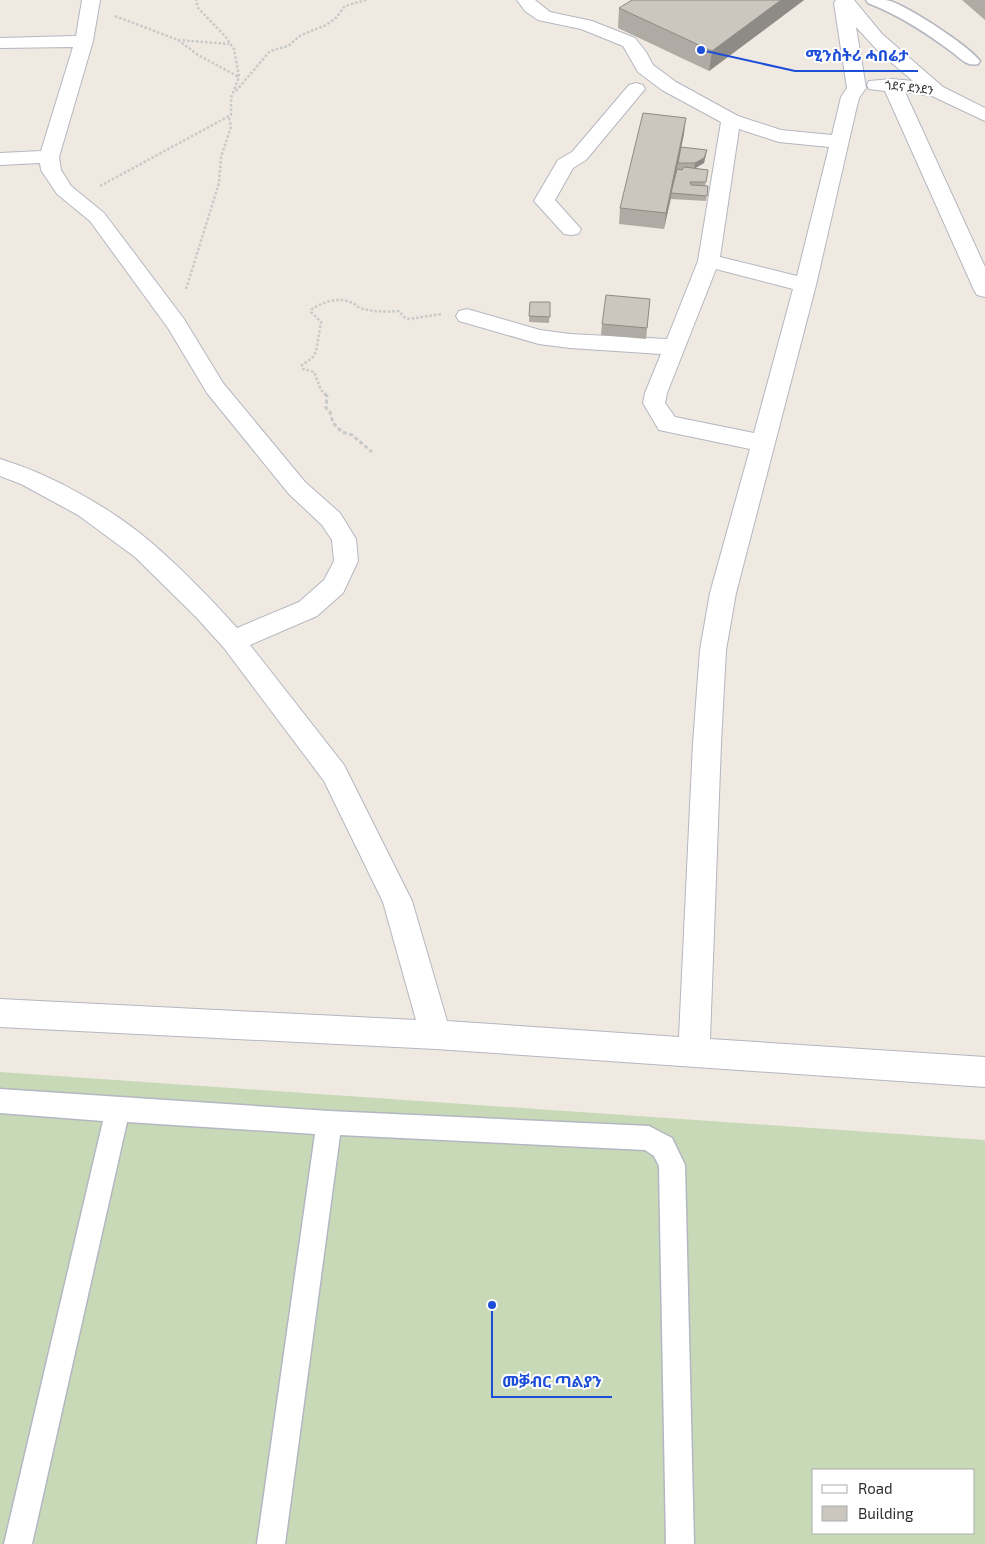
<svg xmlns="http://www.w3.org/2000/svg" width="985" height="1544" viewBox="0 0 985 1544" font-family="'Exo 2','Noto Sans Ethiopic',sans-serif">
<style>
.cemetery{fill:#c8d9b8;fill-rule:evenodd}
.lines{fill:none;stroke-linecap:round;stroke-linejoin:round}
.service-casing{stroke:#b4b7c1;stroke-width:3}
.minor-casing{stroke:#b4b7c1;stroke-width:2}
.path-far1{stroke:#c9c9c9;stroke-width:2.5;stroke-dasharray:2.5 2;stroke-linecap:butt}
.path{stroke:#c9c9c9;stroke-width:3;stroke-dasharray:4 2.5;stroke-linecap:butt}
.service{fill:#fff;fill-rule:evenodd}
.minor{fill:#fff;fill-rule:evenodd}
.wall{fill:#afaba4}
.shaded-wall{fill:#8e8b86}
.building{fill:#cbc7bf;stroke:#8e8b86}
.labels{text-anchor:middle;stroke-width:4;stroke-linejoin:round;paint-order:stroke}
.far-street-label{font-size:12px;fill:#2e2e2e;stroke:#fff}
.leader{fill:none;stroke:#1d4ed8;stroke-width:2}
.callout-dot{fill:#1d4ed8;stroke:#fff;stroke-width:2}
.callout-label{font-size:16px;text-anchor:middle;font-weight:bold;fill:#1d4ed8;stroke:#fff;stroke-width:4;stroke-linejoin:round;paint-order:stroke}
</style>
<rect width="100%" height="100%" fill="#efe9e1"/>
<path class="cemetery" d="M 0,1072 L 985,1140 L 985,1544 L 0,1544 ZM 814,1470 L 974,1470 L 974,1533 L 814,1533 Z"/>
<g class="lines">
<defs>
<path id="service" d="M 866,0 C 872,0 880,0 886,0 C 904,3 969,46 980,61 L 978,64 C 967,67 960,58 952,52 C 925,32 899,15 868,3 Z
M 0,1089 L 329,1111 L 649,1126 L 672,1138 L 685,1165 L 694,1544 L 666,1544 L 659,1166 L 654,1156 L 645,1150 L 340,1135 L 285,1544 L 257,1544 L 315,1134 L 127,1122 L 32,1544 L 4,1544 L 103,1121 L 0,1113 Z"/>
<path id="minor" d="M 82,0 L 100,0 L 93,41 L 59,157 L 61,170 L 71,186 L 104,213 L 184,319 L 223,383 L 305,482 L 340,513 L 356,539 L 358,561 L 343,593 L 317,616 L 250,645 L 344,765 L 412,901 L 447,1021 L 679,1037 L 693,743 L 700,650 L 710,593 L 750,449 L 659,430 L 643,403 L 645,393 L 661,354 L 570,348 L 539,344 L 459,321 L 456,316 L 459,311 L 467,309 L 540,330 L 570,334 L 667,339 L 698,261 L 721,122 L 662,90 L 638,72 L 623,46 L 581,29 L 538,20 L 525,11 L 517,0 L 535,0 L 550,12 L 592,21 L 635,38 L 646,52 L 653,65 L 676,82 L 738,116 L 781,130 L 832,135 L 841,97 L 847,88 L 834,3 L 836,0 L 854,0 L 882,34 L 943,87 L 985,108 L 985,121 L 932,96 L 905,92 L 985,267 L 985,297 L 977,295 L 974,290 L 885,91 L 869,89 L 867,85 L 869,81 L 892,79 L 913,81 L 880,53 L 856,27 L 866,88 L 859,98 L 856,110 L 816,285 L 736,593 L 726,650 L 721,743 L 710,1039 L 985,1057 L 985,1087 L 436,1049 L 0,1027 L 0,999 L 416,1020 L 383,902 L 324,781 L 224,648 L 196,617 L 135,557 L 78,515 L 21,484 L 0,476 L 0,459 C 51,474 113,509 153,544 C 183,570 211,599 237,628 L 299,602 L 324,580 L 334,561 L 332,540 L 322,525 L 289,494 L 207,393 L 168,328 L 90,221 L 57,194 L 41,170 L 40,163 L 0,165 L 0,153 L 41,151 L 73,47 L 0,48 L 0,38 L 76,36 ZM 739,129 L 779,142 L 829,147 L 797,276 L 720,257 ZM 716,269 L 793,289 L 754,433 L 675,417 L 665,403 L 667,393 Z
M 636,83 L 643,85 L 645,89 L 586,160 L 573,168 L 555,200 L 581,229 L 578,234 L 571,235 L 564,234 L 534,201 L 558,160 L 572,152 L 629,85 Z"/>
</defs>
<use href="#service" class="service-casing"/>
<use href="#minor" class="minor-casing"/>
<path class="path-far1" d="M 115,16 L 178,40 L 229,44
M 178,40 L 198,55 L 239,77
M 236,91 L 270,51 L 288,46 L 301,35 L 326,25 L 335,19 L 345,6 L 366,0
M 100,186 L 231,115 L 231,98 L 239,77 L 234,49 L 225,36 L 198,8 L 196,0
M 186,289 L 219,183 L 221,157 L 231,127 L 229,117
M 326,395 L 321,390 L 314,372 L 303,369 L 302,365 L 312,358 L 316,352 L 321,322 L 311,312 L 312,309 C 323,302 337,297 350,302 C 354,303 356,306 360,308 C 373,312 385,312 399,311 L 404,317 L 409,319 L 442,314"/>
<path class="path" d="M 325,394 L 327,396 L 326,408 L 330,412 L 333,423 L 342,432 L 352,435 L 372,452"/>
<use href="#service" class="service"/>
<use href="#minor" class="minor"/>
</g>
<path class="wall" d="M 632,0 L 804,0 L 709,71 L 618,28 L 619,8 Z
M 962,0 L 985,0 L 985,20 Z
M 684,134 L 681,147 L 707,150 L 704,163 L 695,168 L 708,170 L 705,186 L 708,186 L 706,201 L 671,199 L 664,229 L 619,224 L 620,208 Z
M 650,299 L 646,339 L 601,335 L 602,324 Z
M 530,302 L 550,302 L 549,323 L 529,322 Z"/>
<path class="shaded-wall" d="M 781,0 L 804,0 L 709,71 L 712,51 Z
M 686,118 L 684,134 L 664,229 L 666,213 Z
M 707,150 L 704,163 L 694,169 L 695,163 Z"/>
<path class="building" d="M 632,0 L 781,0 L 712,51 L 619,8 Z
M 643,113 L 686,118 L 666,213 L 620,208 Z
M 681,147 L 707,150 L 704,158 L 695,163 L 678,163 Z
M 684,167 L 708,170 L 706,182 L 690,182 L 691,185 L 708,186 L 707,196 L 671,193 L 677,169 L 682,170 Z
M 606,295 L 650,299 L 647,328 L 602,324 Z
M 530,302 L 550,302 L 550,317 L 529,316 Z"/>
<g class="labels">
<g class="far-street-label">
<text transform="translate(909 88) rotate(7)" y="4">ጎደና ደንደን</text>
</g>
</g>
<path class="leader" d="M701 50L795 71H918M492 1305L492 1397H612"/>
<g class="callout-dot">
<circle cx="701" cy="50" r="5"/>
<circle cx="492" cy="1305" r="5"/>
</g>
<g class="callout-label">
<text x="857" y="61">ሚንስትሪ ሓበሬታ</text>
<text x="552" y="1387">መቓብር ጣልያን</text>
</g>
<rect x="812" y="1469" width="162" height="65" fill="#ffffff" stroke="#ababab"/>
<rect x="822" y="1485" width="25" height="8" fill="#ffffff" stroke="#ababab"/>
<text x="858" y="1494" font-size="15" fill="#2e2e2e">Road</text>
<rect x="822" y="1506" width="25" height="15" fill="#cbc7bf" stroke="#ababab"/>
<text x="858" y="1519" font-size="15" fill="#2e2e2e">Building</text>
</svg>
